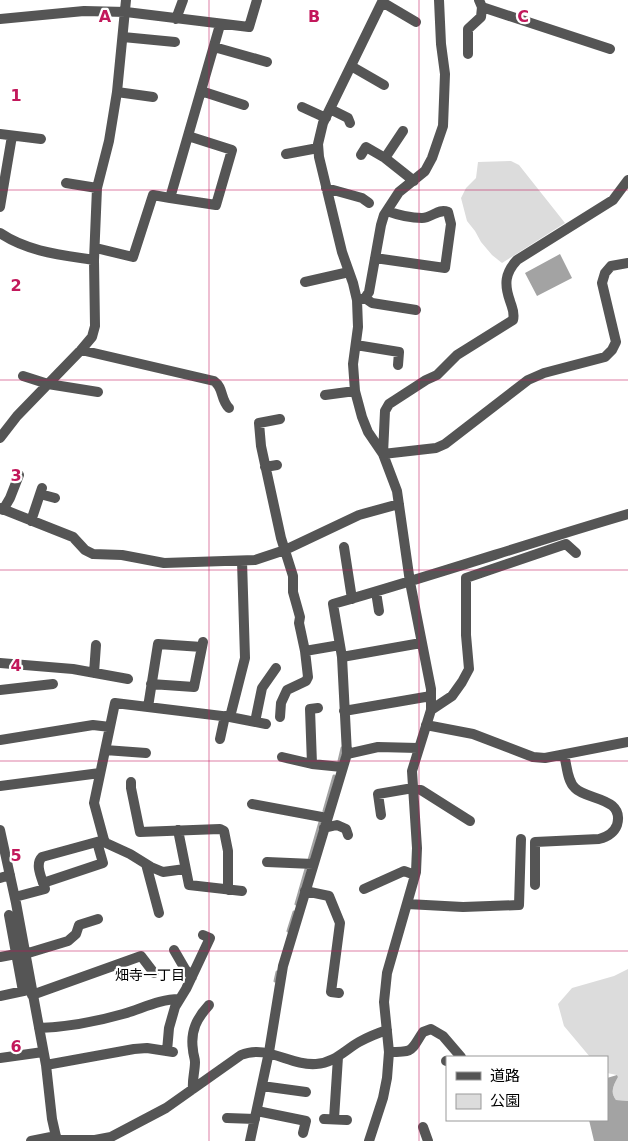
<svg xmlns="http://www.w3.org/2000/svg" width="628" height="1141" viewBox="0 0 628 1141" font-family="'DejaVu Sans','Noto Sans JP',sans-serif">
<style>
.green{fill:#dcdcdc}
.water{fill:#a3a3a3}
.lines{fill:none;stroke-linecap:round;stroke-linejoin:round}
.stream{stroke:#a3a3a3;stroke-width:3}
.minor{stroke:#555;stroke-width:10}
.grid{fill:none;stroke:#c2185b;stroke-width:1;stroke-opacity:0.55}
.labels{text-anchor:middle;stroke-width:4.5;stroke-linejoin:round;paint-order:stroke}
.neighbourhood-label{font-size:14px;fill:#000;stroke:#fff}
.grid-label{font-size:16px;text-anchor:middle;font-weight:bold;fill:#c2185b;stroke:#fff;stroke-width:4.5;stroke-linejoin:round;paint-order:stroke}
</style>
<rect width="100%" height="100%" fill="#fff"/>
<path class="green" d="M 511,161 L 519,165 L 565,223 L 502,263 L 492,255 L 481,242 L 475,231 L 467,221 L 461,198 L 466,188 L 476,178 L 478,162 Z
M 628,969 L 628,1101 L 616,1100 C 610,1092 613,1086 618,1077 L 617,1075 L 607,1073 L 607,1057 L 590,1057 L 564,1026 L 558,1004 L 572,988 L 614,976 Z"/>
<path class="water" d="M 560,254 L 572,278 L 537,296 L 525,273 Z
M 617,1075 L 618,1077 C 613,1086 610,1092 616,1100 L 628,1101 L 628,1141 L 594,1141 L 589,1120 L 607,1120 L 607,1078 Z"/>
<g class="lines">
<path class="stream" d="M 339,761 L 342,748
M 324,811 L 334,776
M 309,860 L 320,822
M 296,904 L 306,869
M 288,931 L 294,912
M 275,981 L 277,972"/>
<path class="minor" d="M 479,0 L 482,7 L 610,49
M 382,2 L 416,22
M 0,19 L 84,11 L 126,12 L 249,27 L 257,0
M 176,19 L 183,0
M 123,37 L 175,42
M 214,47 L 267,62
M 468,54 L 468,29 L 481,17 L 482,7
M 351,66 L 384,85
M 201,91 L 244,105
M 117,92 L 153,97
M 302,107 L 326,118
M 330,109 L 348,118 L 350,123
M 0,134 L 41,139
M 286,154 L 318,148
M 361,155 L 366,147 L 385,158 L 414,181
M 385,158 L 403,131
M 628,180 L 613,200 L 517,260 C 505,273 504,284 510,301 C 512,308 515,312 513,320 L 457,355 L 437,375 L 426,380 L 389,404 L 385,411 L 383,454 L 436,448 L 445,444 L 528,380 L 544,373 L 605,357 L 612,350 L 616,342 L 602,283 L 605,273 L 611,266 L 628,263
M 66,183 L 97,188
M 326,188 L 362,198 L 369,203
M 170,198 L 216,205 L 232,150 L 188,136
M 0,207 L 12,136
M 0,233 C 28,252 62,255 94,260
M 96,248 L 133,257 L 153,195 L 170,198 L 220,25
M 375,258 L 445,268 L 451,224 L 448,212 C 438,208 432,218 422,218 C 411,218 398,215 387,211
M 305,282 L 349,272
M 365,298 L 369,292 L 381,225 L 384,215 L 399,192 L 425,171 L 432,158 L 443,126 L 445,74 L 441,44 L 439,0
M 359,300 L 365,298 L 372,303 L 416,310
M 356,345 L 399,352 L 398,365
M 81,350 L 214,381 C 224,388 220,399 229,408
M 23,376 L 48,384 L 98,392
M 325,395 L 355,391
M 0,438 L 17,416 L 81,350 L 92,337 L 95,326 L 94,260 L 97,188 L 109,141 L 117,92 L 126,0
M 265,467 L 277,465
M 40,494 L 55,498
M 0,508 L 73,537 L 85,550 L 93,554 L 122,555 L 164,563 L 255,560 L 285,550 L 359,515 L 399,504
M 3,510 L 10,498 L 19,475
M 31,521 L 42,488
M 344,547 L 352,599
M 376,592 L 379,611
M 305,651 L 340,645
M 342,657 L 421,643
M 0,663 L 73,669 L 128,679
M 94,673 L 96,645
M 151,684 L 194,687 L 203,642
M 0,690 L 53,684
M 148,707 L 158,644 L 202,647
M 431,710 L 452,696 L 462,682 L 469,669 L 466,635 L 466,578 L 566,544 L 576,553
M 344,711 L 431,696
M 230,717 L 245,658 L 242,561
M 280,717 L 281,703 L 287,690 L 306,681 L 308,677 L 305,651 L 299,623 L 300,617 L 293,592 L 293,576 L 281,538 L 261,446 L 259,423 L 280,419
M 255,722 L 262,688 L 276,668
M 426,725 L 473,734 L 533,757 L 545,758 L 628,742
M 220,739 L 225,716
M 0,740 L 93,725 L 110,727
M 105,750 L 146,753
M 347,754 L 342,657 L 333,604 C 432,576 529,543 628,514
M 282,757 L 312,764 L 342,767
M 312,764 L 310,709 L 318,708
M 131,782 L 131,788 L 140,832 L 220,829 L 224,831 L 228,851 L 228,890
M 0,786 L 100,773
M 252,804 L 327,818
M 381,815 L 378,794 L 413,788 L 421,790 L 470,821
M 324,828 L 337,825 L 346,829 L 348,835
M 0,830 L 16,903 L 46,1065 L 52,1119 L 57,1141
M 178,830 L 189,885 L 242,891
M 267,862 L 313,864
M 146,864 L 159,913
M 185,869 L 163,872 L 151,867 L 130,854 L 106,843 L 104,840 L 94,803 L 115,703 L 230,717 L 266,724
M 0,878 L 10,875
M 43,883 L 103,863 L 97,842
M 535,885 L 535,842 L 599,839 C 607,837 614,833 617,825 C 625,797 586,800 575,788 C 567,781 567,765 564,755
M 364,889 L 404,871 L 415,875
M 305,891 L 329,896 L 340,923 L 331,992 L 339,993
M 15,897 L 45,889 C 43,880 34,865 42,857 L 104,840
M 407,904 L 463,907 L 519,905 L 521,839
M 9,915 L 23,991
M 174,950 L 185,969 L 192,977
M 25,954 L 68,941 L 76,934 L 79,925 L 98,919
M 0,957 L 16,954
M 32,995 L 141,956 L 154,973
M 0,996 L 28,990
M 39,1028 C 67,1027 95,1022 123,1014 C 141,1009 160,999 179,999
M 167,1051 L 169,1028 L 175,1007 L 186,989 L 210,938 L 203,935
M 389,1052 C 415,1052 410,1051 423,1032 L 431,1029 L 443,1036 L 461,1057
M 0,1058 L 43,1052
M 446,1061 L 447,1061
M 46,1065 L 134,1049 L 147,1048 L 173,1052
M 262,1086 L 306,1092
M 193,1089 C 192,1080 195,1071 195,1062 C 195,1058 193,1054 193,1050 C 190,1031 197,1018 209,1005
M 257,1111 L 306,1121 L 303,1133
M 227,1118 L 255,1119
M 324,1119 L 347,1120
M 334,1119 L 338,1057
M 423,1127 L 428,1141
M 57,1140 L 95,1140 L 111,1137 L 166,1108 L 241,1055 C 267,1044 290,1066 316,1064 C 334,1063 345,1050 359,1042 C 368,1037 378,1033 387,1030
M 31,1141 L 56,1136
M 250,1141 L 269,1052 L 283,966 L 347,754 L 378,747 L 418,748
M 369,1141 L 383,1098 L 387,1078 L 389,1052 L 384,1002 L 387,973 L 416,872 L 417,848 L 412,771 L 431,710 L 431,689 L 410,582 L 397,491 L 383,454 L 368,432 L 362,417 L 355,391 L 353,364 L 358,327 L 357,300 L 353,283 L 342,252 L 319,157 L 318,144 L 323,123 L 383,0"/>
</g>
<path class="grid" d="M 209,0 L 209,1141M 419,0 L 419,1141M 0,190 L 628,190M 0,380 L 628,380M 0,570 L 628,570M 0,761 L 628,761M 0,951 L 628,951"/>
<g class="labels">
<g class="neighbourhood-label">
<text x="150" y="980">畑寺一丁目</text>
</g>
</g>
<g class="grid-label">
<text x="105" y="22">A</text>
<text x="314" y="22">B</text>
<text x="523" y="22">C</text>
<text x="16" y="101">1</text>
<text x="16" y="291">2</text>
<text x="16" y="481">3</text>
<text x="16" y="671">4</text>
<text x="16" y="861">5</text>
<text x="16" y="1052">6</text>
</g>
<rect x="446" y="1056" width="162" height="65" fill="#ffffff" stroke="#999999"/>
<rect x="456" y="1072" width="25" height="8" fill="#555555" stroke="#999999"/>
<text x="490" y="1081" font-size="15" fill="#000000">道路</text>
<rect x="456" y="1094" width="25" height="15" fill="#dcdcdc" stroke="#999999"/>
<text x="490" y="1106" font-size="15" fill="#000000">公園</text>
</svg>
